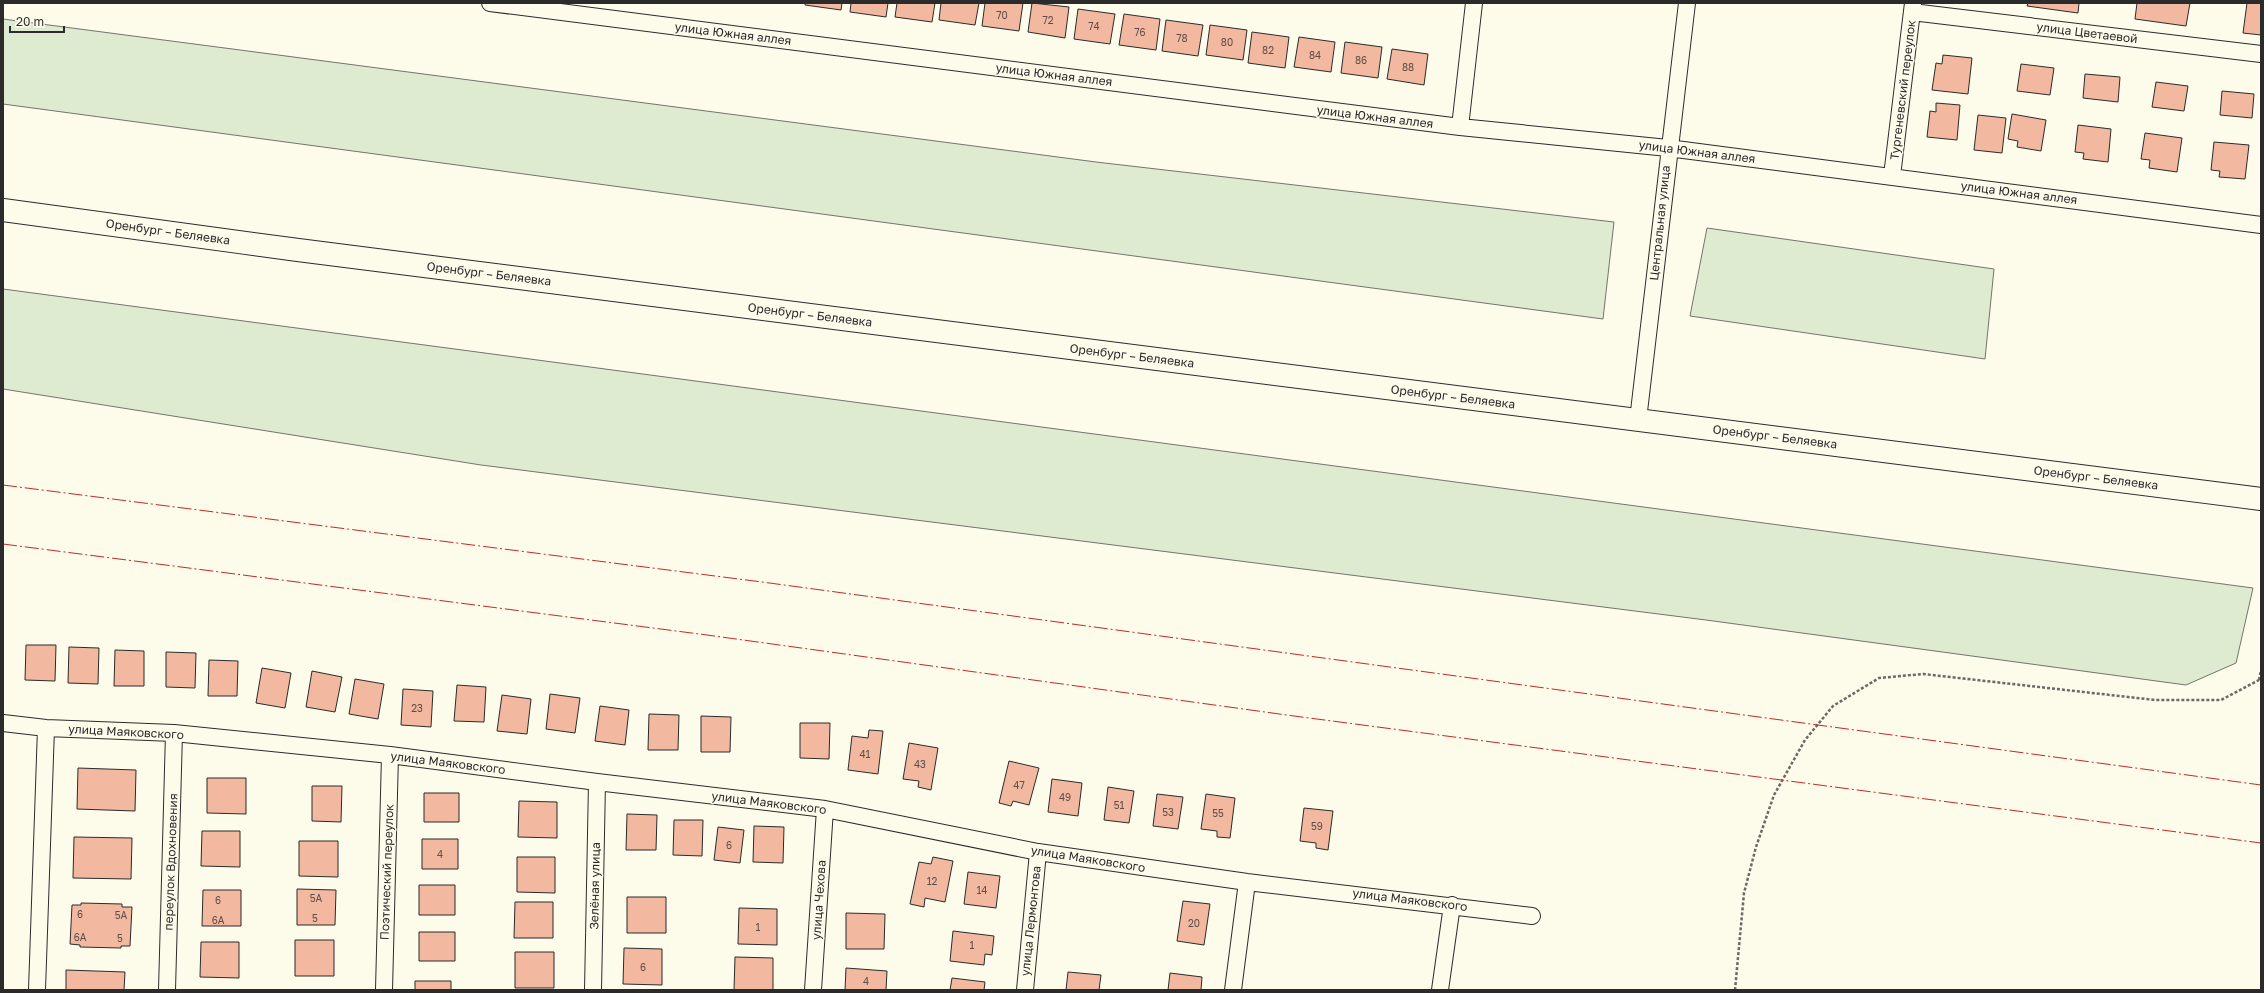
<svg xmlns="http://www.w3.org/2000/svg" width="2264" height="993" viewBox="0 0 2264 993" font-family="'Golos Text',sans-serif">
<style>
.green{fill:#deebd1;stroke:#74746e}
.building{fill:#f2b8a0;stroke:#2b2b2b}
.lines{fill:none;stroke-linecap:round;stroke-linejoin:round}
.minor-casing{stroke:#2b2b2b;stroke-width:18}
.secondary-casing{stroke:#2b2b2b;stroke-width:24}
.path{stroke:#6a6964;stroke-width:2.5;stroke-dasharray:3 2;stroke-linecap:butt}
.minor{stroke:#fdfbea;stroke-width:16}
.secondary{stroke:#fdfbea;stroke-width:22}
.power{stroke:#c62828;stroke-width:1;stroke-dasharray:14 3 2 3;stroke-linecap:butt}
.labels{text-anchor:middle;stroke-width:3;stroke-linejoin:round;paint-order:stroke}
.number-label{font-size:10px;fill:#5d4e48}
.street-label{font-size:12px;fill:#2b2b2b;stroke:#fdfbea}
</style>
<rect width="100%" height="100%" fill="#fdfbea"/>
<path class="green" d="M 3,19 L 1096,162 L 1614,222 L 1603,319 L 3,104 Z
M 1707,228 L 1994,269 L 1985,359 L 1690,316 Z
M 3,289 L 2253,588 L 2236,663 L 2186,685 L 1706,620 L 481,465 L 3,389 Z"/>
<path class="building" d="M 805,3 L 842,3 L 841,10 L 805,5 Z
M 851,3 L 888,3 L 886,17 L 850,12 Z
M 897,3 L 935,3 L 932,22 L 895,17 Z
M 941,3 L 979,3 L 975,25 L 939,20 Z
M 985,3 L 1023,3 L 1019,31 L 982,26 Z
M 1032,3 L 1069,7 L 1065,38 L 1028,32 Z
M 2028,3 L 2079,3 L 2078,13 L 2027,6 Z
M 2137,3 L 2190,3 L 2186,26 L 2135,19 Z
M 2247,3 L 2261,3 L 2261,35 L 2243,33 Z
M 1078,9 L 1115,14 L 1110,44 L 1074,39 Z
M 1124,14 L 1160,19 L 1156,50 L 1119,45 Z
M 1166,20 L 1203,25 L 1198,56 L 1162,51 Z
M 1210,25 L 1247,30 L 1243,60 L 1206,55 Z
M 1252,32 L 1289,37 L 1285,68 L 1248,63 Z
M 1299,37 L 1335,42 L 1331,72 L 1294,67 Z
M 1345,42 L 1382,47 L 1378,78 L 1341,73 Z
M 1392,49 L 1428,54 L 1424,85 L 1387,79 Z
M 1943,55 L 1972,58 L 1968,94 L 1932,90 L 1936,63 L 1942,64 Z
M 2021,64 L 2054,68 L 2050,95 L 2017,91 Z
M 2085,74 L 2120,77 L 2118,102 L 2083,98 Z
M 2156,82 L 2188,86 L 2184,111 L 2152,107 Z
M 2222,91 L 2254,94 L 2252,118 L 2220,115 Z
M 1936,103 L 1960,105 L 1957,140 L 1927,137 L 1930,111 L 1936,112 Z
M 2012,114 L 2046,120 L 2041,151 L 2017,147 L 2018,141 L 2008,139 Z
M 1978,115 L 2006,118 L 2002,153 L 1974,150 Z
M 2078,125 L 2111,129 L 2108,162 L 2083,159 L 2084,153 L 2075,152 Z
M 2145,133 L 2182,138 L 2177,172 L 2149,168 L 2150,160 L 2141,159 Z
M 2214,142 L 2249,145 L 2245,179 L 2219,177 L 2220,171 L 2211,170 Z
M 26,645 L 56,645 L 55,681 L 25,680 Z
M 69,647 L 99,648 L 98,684 L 68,683 Z
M 115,650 L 144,651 L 144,686 L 114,686 Z
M 166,652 L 196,653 L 195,688 L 166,687 Z
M 209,660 L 238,661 L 237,696 L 208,696 Z
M 262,668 L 291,673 L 285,708 L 256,703 Z
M 312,671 L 342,677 L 335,712 L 306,707 Z
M 355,679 L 384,684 L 378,719 L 349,714 Z
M 457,685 L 486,687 L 484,722 L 454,721 Z
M 403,689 L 433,691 L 431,727 L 401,725 Z
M 550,694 L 580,698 L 575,733 L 546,729 Z
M 502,695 L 531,699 L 527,734 L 497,731 Z
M 600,706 L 629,710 L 625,745 L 595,741 Z
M 649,714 L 679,715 L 678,750 L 648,750 Z
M 701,716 L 731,717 L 730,752 L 701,752 Z
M 800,723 L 830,723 L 829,759 L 800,758 Z
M 869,730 L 883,731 L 878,774 L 848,770 L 852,736 L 868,738 Z
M 909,743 L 938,748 L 931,790 L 918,787 L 919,781 L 903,779 Z
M 1009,761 L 1039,768 L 1029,805 L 1013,801 L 1011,806 L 999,803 Z
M 78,768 L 136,770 L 135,811 L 77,809 Z
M 207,778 L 246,778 L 246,814 L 207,813 Z
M 1052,779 L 1082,783 L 1078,816 L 1048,812 Z
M 312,786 L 342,786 L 341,822 L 312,821 Z
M 1108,787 L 1134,791 L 1129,823 L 1104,820 Z
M 424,793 L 459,793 L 459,822 L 424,822 Z
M 1157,794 L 1183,797 L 1178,829 L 1153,826 Z
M 1206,794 L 1235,798 L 1230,838 L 1217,837 L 1217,831 L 1201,829 Z
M 519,801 L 557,802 L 557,838 L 518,837 Z
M 1304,808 L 1333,811 L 1328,850 L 1316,848 L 1316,843 L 1300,841 Z
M 627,814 L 657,815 L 656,850 L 626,850 Z
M 674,820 L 703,820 L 702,856 L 673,855 Z
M 754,826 L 784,827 L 783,863 L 753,862 Z
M 718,827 L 744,830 L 740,863 L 714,860 Z
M 202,831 L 240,831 L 240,867 L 201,866 Z
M 74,837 L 132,838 L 131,879 L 73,878 Z
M 422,839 L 458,839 L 458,869 L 422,869 Z
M 299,841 L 338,841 L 338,877 L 299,876 Z
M 517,857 L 555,857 L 555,893 L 517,892 Z
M 933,857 L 953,861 L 945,902 L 925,898 L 924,907 L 910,904 L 919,862 L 931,864 Z
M 968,872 L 1000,876 L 996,908 L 964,904 Z
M 419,885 L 455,885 L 455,915 L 419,915 Z
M 297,889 L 336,890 L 335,925 L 297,925 Z
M 203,890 L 241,890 L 241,926 L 202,926 Z
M 627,897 L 666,897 L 666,933 L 627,933 Z
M 1183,901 L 1210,904 L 1204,945 L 1177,941 Z
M 515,902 L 553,902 L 553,938 L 514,938 Z
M 81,903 L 122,904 L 122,907 L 132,907 L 130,946 L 121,946 L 121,948 L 80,947 L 80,945 L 70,944 L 72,905 L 81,905 Z
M 739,908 L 777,909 L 777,945 L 738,944 Z
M 846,913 L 885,914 L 884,949 L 846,949 Z
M 953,931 L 994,936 L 992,955 L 985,954 L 984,965 L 950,961 Z
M 419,932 L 455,932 L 455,961 L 419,961 Z
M 295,940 L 334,940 L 334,976 L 295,976 Z
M 201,942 L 239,942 L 239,978 L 200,977 Z
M 624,948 L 662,949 L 662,985 L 623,984 Z
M 515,952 L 554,952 L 554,988 L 515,988 Z
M 735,957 L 773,958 L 773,990 L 734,990 Z
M 846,968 L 887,971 L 886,990 L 845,990 Z
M 66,970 L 125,972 L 124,990 L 66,990 Z
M 1068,972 L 1101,975 L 1099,990 L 1066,990 Z
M 1170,973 L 1202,977 L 1201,990 L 1168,990 Z
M 952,978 L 985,982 L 984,990 L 950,990 Z
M 415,981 L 451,981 L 451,990 L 415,990 Z"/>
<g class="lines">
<defs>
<path id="minor" d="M 490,3 L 1460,127 L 1668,148 L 2261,225
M 1912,12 L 2261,54
M 1460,127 L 1474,3
M 1892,176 L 1913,3
M 1638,420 L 1687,3
M 3,723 L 46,728 L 174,733 L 390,755 L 597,782 L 825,809 L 1038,852 L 1247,882 L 1532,916
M 37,990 L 46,728
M 167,990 L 174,733
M 384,990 L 390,755
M 593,990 L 597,782
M 813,990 L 825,809
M 1025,990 L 1038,852
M 1233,990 L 1247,882
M 1440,990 L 1452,905"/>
<path id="secondary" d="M 3,210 L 298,250 L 2261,499"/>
</defs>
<use href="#minor" class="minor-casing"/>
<use href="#secondary" class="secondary-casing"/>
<path class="path" d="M 2259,680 L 2261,670
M 1735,990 L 1744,893 L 1756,847 L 1774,795 L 1805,740 L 1833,706 L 1879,678 L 1923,674 L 2155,700 L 2221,700 L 2259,680"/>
<use href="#minor" class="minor"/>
<use href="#secondary" class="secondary"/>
<path class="power" d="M 3,485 L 762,582 L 2261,785
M 3,544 L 707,635 L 1294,716 L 2261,843"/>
</g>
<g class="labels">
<g class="number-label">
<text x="1002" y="19">70</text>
<text x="1048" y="24">72</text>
<text x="1094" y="30">74</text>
<text x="1140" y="36">76</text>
<text x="1182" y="42">78</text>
<text x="1227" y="46">80</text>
<text x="1268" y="54">82</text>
<text x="1315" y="59">84</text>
<text x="1361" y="64">86</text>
<text x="1408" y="71">88</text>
<text x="417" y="712">23</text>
<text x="865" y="758">41</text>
<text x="920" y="768">43</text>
<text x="1019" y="789">47</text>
<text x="1065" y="801">49</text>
<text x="1119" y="809">51</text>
<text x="1168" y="816">53</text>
<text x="1218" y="817">55</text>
<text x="1317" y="830">59</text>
<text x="729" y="849">6</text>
<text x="440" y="858">4</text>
<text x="932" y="885">12</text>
<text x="982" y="894">14</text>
<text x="316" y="902">5А</text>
<text x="218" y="904">6</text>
<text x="80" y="918">6</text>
<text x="121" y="919">5А</text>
<text x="315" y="922">5</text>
<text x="218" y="924">6А</text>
<text x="1194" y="927">20</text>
<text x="758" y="931">1</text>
<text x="80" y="941">6А</text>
<text x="120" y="942">5</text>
<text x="972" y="949">1</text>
<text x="643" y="971">6</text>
<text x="866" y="985">4</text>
</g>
<g class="street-label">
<text transform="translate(2087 33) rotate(7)" y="4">улица Цветаевой</text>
<text transform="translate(733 34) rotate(7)" y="4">улица Южная аллея</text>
<text transform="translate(1054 75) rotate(7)" y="4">улица Южная аллея</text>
<text transform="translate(1903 90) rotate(-83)" y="4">Тургеневский переулок</text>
<text transform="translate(1375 117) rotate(7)" y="4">улица Южная аллея</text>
<text transform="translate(1697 152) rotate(7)" y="4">улица Южная аллея</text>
<text transform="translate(2019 193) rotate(7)" y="4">улица Южная аллея</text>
<text transform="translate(1660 223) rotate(-84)" y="4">Центральная улица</text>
<text transform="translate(168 232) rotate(8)" y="4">Оренбург – Беляевка</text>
<text transform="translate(489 274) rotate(7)" y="4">Оренбург – Беляевка</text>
<text transform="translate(810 315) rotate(7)" y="4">Оренбург – Беляевка</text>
<text transform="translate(1132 356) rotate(7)" y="4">Оренбург – Беляевка</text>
<text transform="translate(1453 397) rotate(7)" y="4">Оренбург – Беляевка</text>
<text transform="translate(1775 437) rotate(7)" y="4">Оренбург – Беляевка</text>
<text transform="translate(2096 478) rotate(7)" y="4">Оренбург – Беляевка</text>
<text transform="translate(126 732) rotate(3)" y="4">улица Маяковского</text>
<text transform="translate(448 763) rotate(7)" y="4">улица Маяковского</text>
<text transform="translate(769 803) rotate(7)" y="4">улица Маяковского</text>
<text transform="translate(1088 859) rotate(9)" y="4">улица Маяковского</text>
<text transform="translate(171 862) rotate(-88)" y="4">переулок Вдохновения</text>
<text transform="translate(387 872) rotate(-88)" y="4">Поэтический переулок</text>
<text transform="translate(595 886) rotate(-89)" y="4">Зелёная улица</text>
<text transform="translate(819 900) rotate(-86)" y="4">улица Чехова</text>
<text transform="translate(1410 900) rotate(7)" y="4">улица Маяковского</text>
<text transform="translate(1031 921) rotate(-84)" y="4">улица Лермонтова</text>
</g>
</g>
<rect width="2264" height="993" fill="none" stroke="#2b2b2b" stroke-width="8"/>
<path d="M10 26v6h54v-6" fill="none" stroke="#2b2b2b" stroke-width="2"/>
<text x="16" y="26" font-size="12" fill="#2b2b2b" stroke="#fdfbea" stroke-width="3" paint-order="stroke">20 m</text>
</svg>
